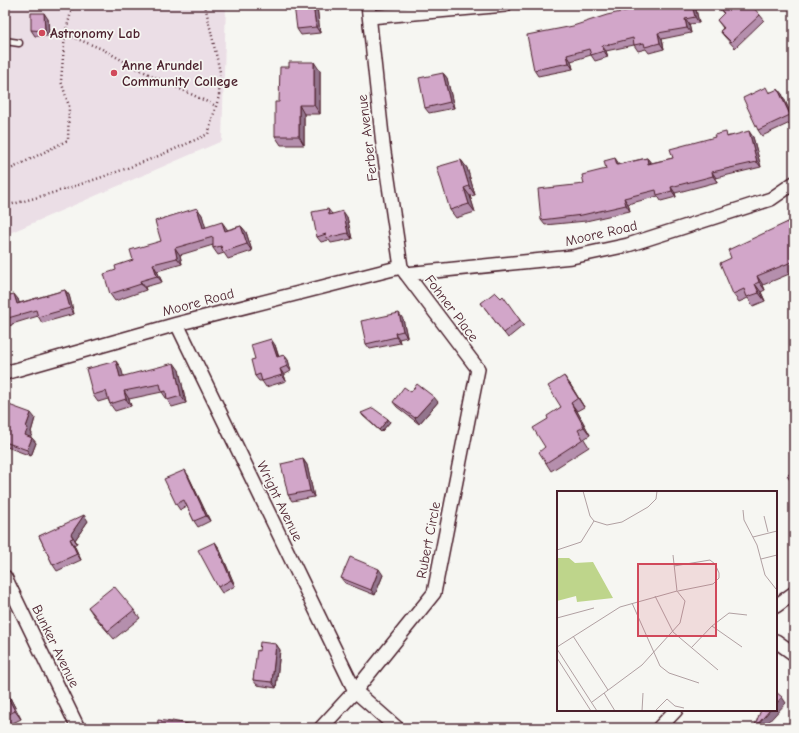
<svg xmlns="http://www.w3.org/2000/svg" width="799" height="733" viewBox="0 0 799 733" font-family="'Comic Neue',sans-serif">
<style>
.built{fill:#ebdee6}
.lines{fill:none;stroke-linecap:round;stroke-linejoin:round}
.service-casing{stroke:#4a1f2b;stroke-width:9}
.minor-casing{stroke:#4a1f2b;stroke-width:16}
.path{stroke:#4a1f2b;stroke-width:2.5;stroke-dasharray:1 3;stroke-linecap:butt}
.service{stroke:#f6f6f2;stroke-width:6}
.minor{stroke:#f6f6f2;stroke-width:13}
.wall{fill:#b58fad;stroke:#4a1f2b}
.shaded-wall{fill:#93748d;stroke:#4a1f2b}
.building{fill:#d2a6c9;stroke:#4a1f2b}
.poi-dot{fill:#d1495b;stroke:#f6f6f2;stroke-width:1.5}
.labels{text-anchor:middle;stroke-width:3.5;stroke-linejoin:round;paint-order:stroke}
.poi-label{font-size:14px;font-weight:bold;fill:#4a1f2b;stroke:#f6f6f2;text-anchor:start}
.street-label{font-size:14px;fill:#4a1f2b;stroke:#f6f6f2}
.inset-road{fill:none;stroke:#b1a0a2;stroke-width:1}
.view{fill:#d1495b;fill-opacity:0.15;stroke:#d1495b;stroke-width:2}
.inset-edge{fill:none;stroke:#4a1f2b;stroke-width:2}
</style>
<rect width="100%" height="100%" fill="#f6f6f2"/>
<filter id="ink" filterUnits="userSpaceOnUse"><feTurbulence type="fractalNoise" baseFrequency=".025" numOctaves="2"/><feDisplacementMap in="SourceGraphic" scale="8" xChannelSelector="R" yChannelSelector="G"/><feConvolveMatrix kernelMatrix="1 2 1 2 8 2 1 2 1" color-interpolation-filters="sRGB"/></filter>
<g filter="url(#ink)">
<path class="built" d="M 5,5 L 226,5 L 222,141 L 5,235 Z"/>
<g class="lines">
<defs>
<path id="service" d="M 5,41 L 19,43"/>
<path id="minor" d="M 370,17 L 505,5
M 406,274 L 572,257 L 628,245 L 771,199 L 794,183
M 177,324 L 355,691 L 397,728
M 5,373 L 177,324 L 401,267
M 5,577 L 78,728
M 776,606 L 794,593
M 776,641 L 794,654
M 321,728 L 355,691 L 434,593 L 478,369 L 401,267 L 383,145 L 368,5
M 659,728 L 676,710"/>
</defs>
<use href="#service" class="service-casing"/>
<use href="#minor" class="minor-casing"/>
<path class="path" d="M 65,34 L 102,49 L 136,68 L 216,106
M 5,172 L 68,140 L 69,106 L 61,81 L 65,34 L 72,9 L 76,5
M 5,206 C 75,188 143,165 208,134 L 219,96 L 220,72 L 205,5"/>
<use href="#service" class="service"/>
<use href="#minor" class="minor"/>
</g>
<path class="wall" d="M 634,5 L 695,5 L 699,23 L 689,24 L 691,33 L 662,39 L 664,49 L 649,53 L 646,49 L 638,51 L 634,45 L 606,51 L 608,57 L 595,61 L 591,55 L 571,61 L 573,69 L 538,76 L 534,70 L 635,9 Z
M 317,6 L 320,33 L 301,35 L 297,29 Z
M 718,7 L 760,15 L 764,20 L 735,48 L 724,36 L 720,31 L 723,28 L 717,20 L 724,14 Z
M 48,19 L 49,36 L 35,36 L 31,30 Z
M 320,71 L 320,114 L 304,114 L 304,145 L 281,145 L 275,136 Z
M 443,73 L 447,78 L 454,108 L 429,113 L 425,108 Z
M 770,92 L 782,94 L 794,121 L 762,136 L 758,130 Z
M 729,136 L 753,137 L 761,167 L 716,178 L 717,182 L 675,193 L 676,197 L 661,201 L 658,196 L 628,204 L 630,211 L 586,221 L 545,225 L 541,220 L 584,184 L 606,169 L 619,164 L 647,158 L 651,163 L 673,158 Z
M 461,160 L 467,168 L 475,195 L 470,196 L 475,212 L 456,218 L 450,210 Z
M 197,208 L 202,215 L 205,228 L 227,229 L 227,230 L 241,226 L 246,232 L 252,251 L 228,259 L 224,253 L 218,255 L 213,248 L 213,245 L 180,255 L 182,264 L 157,271 L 162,282 L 145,287 L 146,290 L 115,301 L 110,294 L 116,270 L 133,260 L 161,241 Z
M 328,209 L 332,214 L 347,217 L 352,239 L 331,243 L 329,240 L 321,242 L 317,237 Z
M 788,222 L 794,230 L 794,272 L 763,285 L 765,290 L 761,292 L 765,301 L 753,306 L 748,298 L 739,302 L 733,294 L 731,258 Z
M 65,290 L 69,295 L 74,314 L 42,323 L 38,316 L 12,324 L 12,325 L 5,327 L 5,296 L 18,299 L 19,303 Z
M 501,298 L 520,320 L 524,325 L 508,338 L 481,303 Z
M 403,319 L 407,337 L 399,339 L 400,343 L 370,349 L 366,344 Z
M 275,345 L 279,357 L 284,355 L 288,360 L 291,371 L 284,375 L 286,381 L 266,387 L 262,381 L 259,381 L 255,376 L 255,359 Z
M 121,368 L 123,377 L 179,370 L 186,403 L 172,407 L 162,392 L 129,399 L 131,406 L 115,411 L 110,404 L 108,399 L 98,402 L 93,395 Z
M 570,384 L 584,407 L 577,411 L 590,435 L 584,439 L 589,447 L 551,471 L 546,463 L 545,447 L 548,419 L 561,407 Z
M 393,402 L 438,402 L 419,424 L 397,407 Z
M 361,413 L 388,419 L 390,422 L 381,432 L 363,416 Z
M 5,416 L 35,418 L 31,432 L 32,434 L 30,437 L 32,438 L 36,443 L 31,456 L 7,447 L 5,445 L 5,432 L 7,425 L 5,422 Z
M 303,459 L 307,465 L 314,497 L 292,501 L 288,495 Z
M 188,475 L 210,521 L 198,527 L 194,521 L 187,506 L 180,510 L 176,504 Z
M 88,521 L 75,540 L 77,543 L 74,545 L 81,560 L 57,571 L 53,565 L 39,536 Z
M 215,542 L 219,548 L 235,586 L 222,593 L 218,587 Z
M 383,575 L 375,595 L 345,583 L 341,578 Z
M 88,607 L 134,610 L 140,618 L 114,639 L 94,616 Z
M 276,644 L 280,650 L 276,688 L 257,685 L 253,680 L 259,651 Z
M 5,688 L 21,719 L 5,727 Z"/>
<path class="shaded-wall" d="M 313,5 L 316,5 L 317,6 L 320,33 L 316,27 Z
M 692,5 L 695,5 L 699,23 L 695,17 Z
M 44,13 L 48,19 L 49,36 L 45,31 Z
M 685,19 L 689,24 L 691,33 L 687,28 Z
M 658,33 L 662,39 L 664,49 L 660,43 Z
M 602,46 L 606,51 L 608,57 L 604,51 Z
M 567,55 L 571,61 L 573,69 L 569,63 Z
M 314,62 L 320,71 L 320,114 L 314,105 Z
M 443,73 L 447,78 L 454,108 L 450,102 Z
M 778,89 L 782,94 L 794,121 L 790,115 Z
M 299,105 L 304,114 L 304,145 L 299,136 Z
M 749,131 L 753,137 L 761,167 L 757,162 Z
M 615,158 L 619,164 L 617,165 Z
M 647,158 L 651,163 L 648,164 Z
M 461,160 L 467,168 L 475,195 L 469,186 Z
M 712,172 L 716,178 L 717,182 L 713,176 Z
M 671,187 L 675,193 L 676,197 L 672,191 Z
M 464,188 L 470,196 L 475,212 L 469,204 Z
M 624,198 L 628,204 L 630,211 L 626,205 Z
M 197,208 L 202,215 L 208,235 L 203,228 Z
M 343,211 L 347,217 L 352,239 L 348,233 Z
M 222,222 L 227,229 L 230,238 L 225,231 Z
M 788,222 L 794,230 L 794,235 Z
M 241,226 L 246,232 L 252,251 L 247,244 Z
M 175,248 L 180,255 L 182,264 L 177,258 Z
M 153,264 L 157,271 L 162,282 L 157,276 Z
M 757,276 L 763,285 L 765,290 L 759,282 Z
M 140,281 L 145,287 L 146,290 L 141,284 Z
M 755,284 L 761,292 L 765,301 L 759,293 Z
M 65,290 L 69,295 L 74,314 L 70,308 Z
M 14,294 L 18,299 L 21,309 L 17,304 Z
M 399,313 L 403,319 L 407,337 L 403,331 Z
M 395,333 L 399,339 L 400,343 L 396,337 Z
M 271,339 L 275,345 L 280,363 L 277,357 Z
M 284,355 L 288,360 L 291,371 L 287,366 Z
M 116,361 L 121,368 L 126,385 L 120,377 Z
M 174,363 L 179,370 L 186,403 L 181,396 Z
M 280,369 L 284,375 L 286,381 L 282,375 Z
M 564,376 L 570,384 L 584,407 L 578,398 Z
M 124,391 L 129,399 L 131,406 L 126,399 Z
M 434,397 L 438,402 L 419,424 L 415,418 Z
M 571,403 L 577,411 L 590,435 L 584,427 Z
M 31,413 L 35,418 L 31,432 L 32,434 L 29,441 L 25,435 L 26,427 Z
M 388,419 L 390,422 L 381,432 L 379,430 Z
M 32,438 L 36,443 L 31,456 L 27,450 Z
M 303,459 L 307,465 L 314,497 L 310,491 Z
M 185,470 L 188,475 L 210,521 L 206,516 Z
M 84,515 L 88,521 L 75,540 L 77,543 L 71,534 Z
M 70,539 L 74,545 L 81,560 L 77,554 Z
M 215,542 L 219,548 L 235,586 L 231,580 Z
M 379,569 L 383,575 L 375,595 L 371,590 Z
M 276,644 L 280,650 L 276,688 L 272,682 Z
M 5,688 L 21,719 L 15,711 L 5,692 Z
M 782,697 L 786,703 L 763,728 L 758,728 L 756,726 L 770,710 L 776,710 L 776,704 Z"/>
<path class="building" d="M 294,5 L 313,5 L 316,27 L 297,29 Z
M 634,5 L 692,5 L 695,17 L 685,19 L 687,28 L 658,33 L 660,43 L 645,47 L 644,43 L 634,45 L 633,38 L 602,46 L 604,51 L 591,55 L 589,49 L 567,55 L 569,63 L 534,70 L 527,35 L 573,26 L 607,15 L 635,9 Z
M 720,5 L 751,5 L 760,15 L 731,42 L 720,31 L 724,28 L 717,20 L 724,13 L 718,7 Z
M 31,13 L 44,13 L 45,31 L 31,30 Z
M 289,62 L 314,62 L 314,105 L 299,105 L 299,136 L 275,136 L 275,102 L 279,102 L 280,67 L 289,67 Z
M 443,73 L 450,102 L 425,108 L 419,78 Z
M 766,87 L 769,93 L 778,89 L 790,115 L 758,130 L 743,98 Z
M 749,131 L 757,162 L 712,172 L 713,176 L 671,187 L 672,191 L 657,195 L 656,190 L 624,198 L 626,205 L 582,215 L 541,220 L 538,189 L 584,184 L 582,175 L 606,169 L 604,161 L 615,158 L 617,165 L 647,158 L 648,164 L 673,158 L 670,149 L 715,137 L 714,135 L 726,132 L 727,137 Z
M 461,160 L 469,186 L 464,188 L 469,204 L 450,210 L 437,167 Z
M 197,208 L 203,228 L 222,222 L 225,231 L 241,226 L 247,244 L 223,252 L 221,246 L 213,248 L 213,237 L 175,248 L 177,258 L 153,264 L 157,276 L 140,281 L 141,284 L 110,294 L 104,274 L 116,270 L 115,266 L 133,260 L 130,250 L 161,241 L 155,221 Z
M 328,209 L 329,215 L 343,211 L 348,233 L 327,238 L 326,234 L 317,237 L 312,212 Z
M 788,222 L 794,235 L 794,261 L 757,276 L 759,282 L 755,284 L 759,293 L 747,297 L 744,289 L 733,294 L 720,263 L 731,258 L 728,250 Z
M 65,290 L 70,308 L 38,317 L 36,310 L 8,318 L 8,320 L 5,321 L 5,296 L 14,294 L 17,304 Z
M 495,292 L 501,298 L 503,296 L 520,320 L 504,333 L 481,303 Z
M 399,313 L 403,331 L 395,333 L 396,337 L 366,344 L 361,321 Z
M 271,339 L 277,357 L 284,355 L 287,366 L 280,369 L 282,375 L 262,381 L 260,374 L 255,376 L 251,360 L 255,359 L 251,345 Z
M 116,361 L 120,377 L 174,363 L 181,396 L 167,400 L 166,391 L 162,392 L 160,384 L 124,391 L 126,399 L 110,404 L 106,391 L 93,395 L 86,369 Z
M 564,376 L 578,398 L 571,403 L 584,427 L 578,430 L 583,439 L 546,463 L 539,452 L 545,447 L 533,428 L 548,419 L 547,416 L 561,407 L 548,386 Z
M 417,384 L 434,397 L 415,418 L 393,402 L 404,387 L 411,392 Z
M 9,405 L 31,413 L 26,427 L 28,428 L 25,435 L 32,438 L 27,450 L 5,442 L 5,432 L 7,422 L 5,421 L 5,416 Z
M 373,408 L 388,419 L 379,430 L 361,413 Z
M 303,459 L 310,491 L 288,495 L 281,464 Z
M 185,470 L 206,516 L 194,521 L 184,500 L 176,504 L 164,479 Z
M 794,470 L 794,485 L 787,476 Z
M 84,515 L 71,534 L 73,538 L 70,539 L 77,554 L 53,565 L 39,536 Z
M 215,542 L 231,580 L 218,587 L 198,550 Z
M 350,557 L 379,569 L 371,590 L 341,578 Z
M 114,586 L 134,610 L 108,631 L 88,607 Z
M 260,642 L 276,644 L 272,682 L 253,680 L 257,650 L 259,651 Z
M 5,692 L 15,711 L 5,716 Z
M 776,692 L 782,697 L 776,704 Z
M 761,710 L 770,710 L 756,726 L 755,725 Z
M 158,720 L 172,722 L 172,721 L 194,725 L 193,728 L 157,728 Z"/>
</g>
<g class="poi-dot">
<circle cx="42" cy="33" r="4"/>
<circle cx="114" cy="73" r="4"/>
</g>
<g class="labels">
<g class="poi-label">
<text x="50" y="38">Astronomy Lab</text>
<text x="122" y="70">Anne Arundel<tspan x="122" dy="16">Community College</tspan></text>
</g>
<g class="street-label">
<text transform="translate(367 138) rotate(-97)" y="5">Ferber Avenue</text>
<text transform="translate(601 233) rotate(-13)" y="5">Moore Road</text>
<text transform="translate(198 302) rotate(-15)" y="5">Moore Road</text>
<text transform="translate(452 308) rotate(53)" y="5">Fohner Place</text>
<text transform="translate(280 501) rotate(64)" y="5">Wright Avenue</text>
<text transform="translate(428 540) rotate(-79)" y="5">Rubert Circle</text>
<text transform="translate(56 646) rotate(64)" y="5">Bunker Avenue</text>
</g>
</g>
<g transform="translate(557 491)">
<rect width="220" height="220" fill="#f6f6f2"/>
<path d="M 0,67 L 12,67 L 18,72 L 36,71 L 56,107 L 20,111 L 19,105 L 0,110 Z" fill="#bed58b"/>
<path class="inset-road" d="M 26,0 L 33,25 L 37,30 L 50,34 L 65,31 L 91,16 L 99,8 L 100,0M 186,19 L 187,29 L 200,54 L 208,84 L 219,98M 207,25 L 211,41M 196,46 L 220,40M 0,59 L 24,51 L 37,30M 204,68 L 220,64M 117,75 L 153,69 L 158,73 L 162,82 L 162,87 L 156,93 L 121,100M 98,105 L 116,141 L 161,179M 75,112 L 103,175 L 112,182 L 142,192M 0,127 L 37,117M 155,135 L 185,156M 16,145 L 51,199M 0,156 L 63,116 L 120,100M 134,157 L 155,135 L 172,122 L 190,124M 0,158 L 40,220M 0,167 L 34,220M 47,202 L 58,220M 35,211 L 85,174 L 123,132 L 128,110 L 120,100 L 116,64M 85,220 L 86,202M 98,220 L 110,208 L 118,215 L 127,217"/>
<path class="view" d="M 81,73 L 159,73 L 159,145 L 81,145 Z"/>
<rect width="220" height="220" class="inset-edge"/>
</g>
<rect width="799" height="733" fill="none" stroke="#f6f6f2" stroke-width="20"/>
<rect x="10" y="10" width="779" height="713" fill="none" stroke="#4a1f2b" stroke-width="1.5" filter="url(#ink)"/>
</svg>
